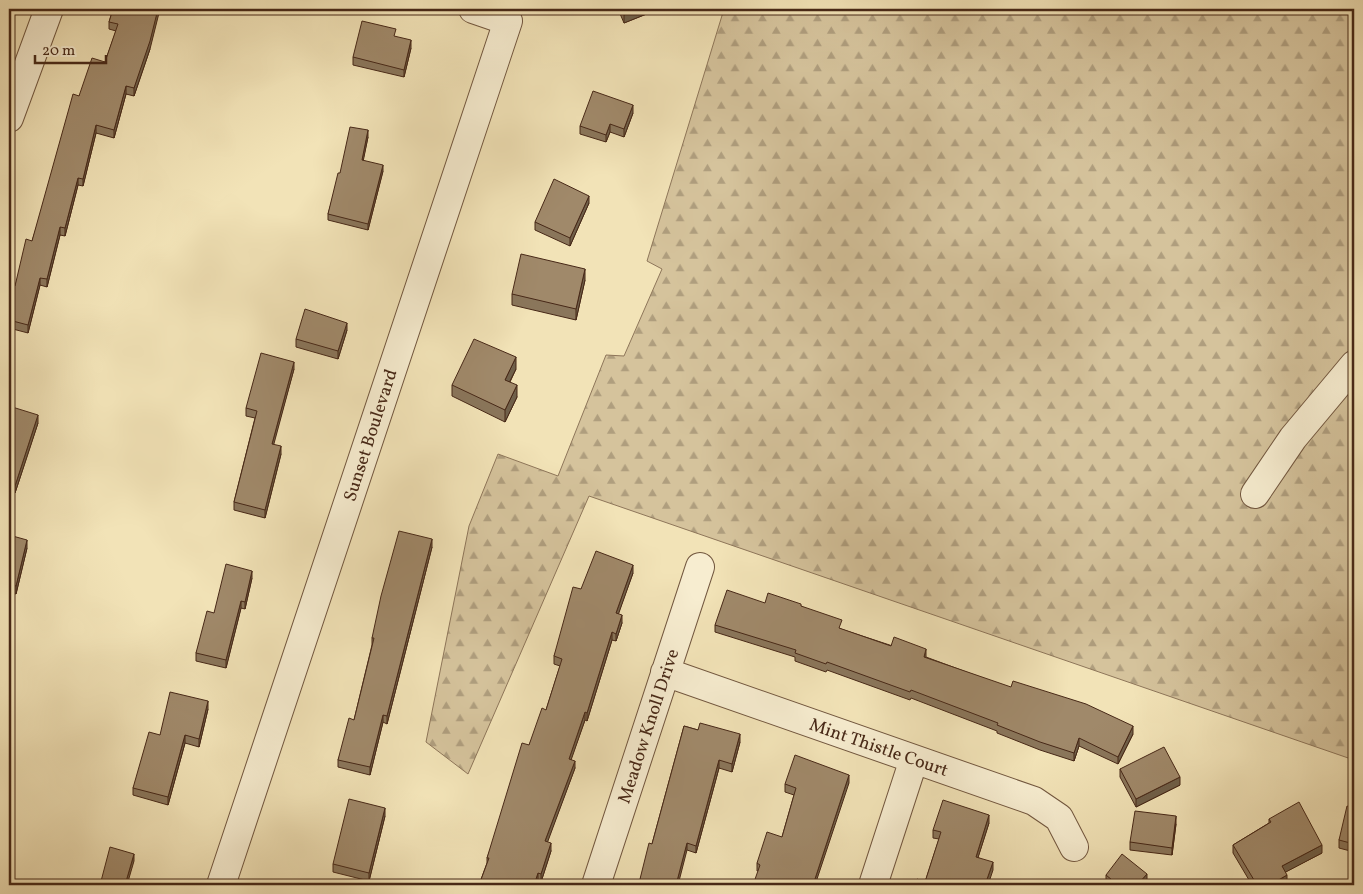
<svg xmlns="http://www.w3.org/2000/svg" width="1363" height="894" viewBox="0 0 1363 894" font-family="Vollkorn,serif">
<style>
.forest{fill:url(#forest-firs);stroke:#8e765a}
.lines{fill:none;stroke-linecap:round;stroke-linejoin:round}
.minor-casing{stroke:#72573f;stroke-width:30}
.minor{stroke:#f7edd0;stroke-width:28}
.wall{fill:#8a765b;stroke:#472817}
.shaded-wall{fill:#70604a;stroke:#472817}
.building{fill:#a0896a;stroke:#472817}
.labels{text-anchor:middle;stroke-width:4.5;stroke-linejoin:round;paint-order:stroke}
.street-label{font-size:18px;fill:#472817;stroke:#f7edd0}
</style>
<defs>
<pattern id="forest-firs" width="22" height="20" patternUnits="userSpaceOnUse" patternTransform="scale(1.25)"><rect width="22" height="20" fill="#d5c39c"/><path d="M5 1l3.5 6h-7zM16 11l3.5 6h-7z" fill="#af9e7e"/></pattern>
</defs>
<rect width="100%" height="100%" fill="#f2e3b7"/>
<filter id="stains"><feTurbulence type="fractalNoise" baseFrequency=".004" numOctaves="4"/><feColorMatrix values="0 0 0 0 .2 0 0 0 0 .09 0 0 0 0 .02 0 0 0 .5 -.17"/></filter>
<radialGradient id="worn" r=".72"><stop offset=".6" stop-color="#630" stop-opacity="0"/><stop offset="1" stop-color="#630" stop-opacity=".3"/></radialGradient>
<path class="forest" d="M 724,9 L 1354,9 L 1354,760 L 589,496 L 468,774 L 426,742 L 469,526 L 498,454 L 558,476 L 606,355 L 624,356 L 662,269 L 647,261 Z"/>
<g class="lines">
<defs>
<path id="minor" d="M 9,118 L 49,9
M 1255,494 L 1293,438 L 1354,365
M 665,672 L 1034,801 L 1059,818 L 1074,847
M 221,885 L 508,21 L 473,9
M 596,885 L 700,567
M 873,885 L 914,759"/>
</defs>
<use href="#minor" class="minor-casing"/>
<use href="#minor" class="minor"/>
</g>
<path class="wall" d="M 113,9 L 150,49 L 134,96 L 126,94 L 114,138 L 96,133 L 83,186 L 78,185 L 65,236 L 60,235 L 47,287 L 40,285 L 28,333 L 9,328 L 9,297 L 15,286 L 32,241 L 79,96 L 105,62 L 116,31 L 109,29 L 109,22 Z
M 618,9 L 659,9 L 624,23 Z
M 396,37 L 411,48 L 404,77 L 353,65 L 353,57 Z
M 633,113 L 624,137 L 610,132 L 606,142 L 580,134 L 580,126 Z
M 368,137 L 363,160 L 383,171 L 368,230 L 328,220 L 328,214 L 340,173 Z
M 589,203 L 570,246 L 535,230 L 535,222 Z
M 585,280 L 576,320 L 512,305 L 512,294 Z
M 347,330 L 338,359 L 296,347 L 296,339 Z
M 294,369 L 273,444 L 281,454 L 265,518 L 234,510 L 234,502 L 255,418 L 246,416 L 246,408 Z
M 516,369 L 510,382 L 517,397 L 505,422 L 452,396 L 452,385 Z
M 9,406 L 38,423 L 15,493 L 9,491 Z
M 9,535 L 27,548 L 16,594 L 9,592 Z
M 432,547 L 387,724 L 383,722 L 370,775 L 338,767 L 338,760 L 354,720 L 372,645 L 372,638 Z
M 633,573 L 618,614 L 622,623 L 616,641 L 612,640 L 587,721 L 585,720 L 571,759 L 575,768 L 547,842 L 551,851 L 541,882 L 538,881 L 537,885 L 479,885 L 487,863 L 487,858 L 529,745 L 546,710 L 560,666 L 554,664 L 554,656 L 581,589 Z
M 252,578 L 245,609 L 241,608 L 226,668 L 196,661 L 196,653 L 214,613 Z
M 801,606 L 841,629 L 926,657 L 1133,734 L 1118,764 L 1079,746 L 1074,761 L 1040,750 L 997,733 L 997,731 L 911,698 L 910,700 L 827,670 L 826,672 L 795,661 L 795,657 L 715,632 L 715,625 Z
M 208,709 L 199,747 L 185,743 L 168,805 L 133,795 L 133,788 L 160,735 Z
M 684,726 L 740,742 L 732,772 L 719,768 L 696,853 L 687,850 L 639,883 L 652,844 Z
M 1120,769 L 1180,785 L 1136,807 L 1120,777 Z
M 849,783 L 758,871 L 757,871 L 757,863 L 782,837 L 794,795 L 785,792 L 785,784 Z
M 1354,808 L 1354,852 L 1339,848 L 1339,840 Z
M 385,816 L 369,881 L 333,872 L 333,864 Z
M 1269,819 L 1322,853 L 1285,872 L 1287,882 L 1282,885 L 1252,885 L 1233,853 L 1233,845 L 1269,823 Z
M 989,823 L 978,857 L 993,870 L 925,882 L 939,839 L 933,838 L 933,830 Z
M 1176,824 L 1172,855 L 1130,850 L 1130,842 Z
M 1106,875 L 1147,881 L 1144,885 L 1109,885 L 1106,883 Z"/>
<path class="shaded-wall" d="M 158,9 L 160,9 L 150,49 L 134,96 L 134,88 Z
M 640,9 L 659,9 L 624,23 L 624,15 Z
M 411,40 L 411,48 L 404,77 L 404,70 Z
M 126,86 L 126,94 L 114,138 L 114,130 Z
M 633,105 L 633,113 L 624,137 L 624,129 Z
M 610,124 L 610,132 L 606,142 L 606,135 Z
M 96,125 L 96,133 L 83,186 L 83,179 Z
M 368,130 L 368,137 L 362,167 L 362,160 Z
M 383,165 L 383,171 L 368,230 L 368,224 Z
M 78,178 L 78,185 L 65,236 L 65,228 Z
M 589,196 L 589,203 L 570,246 L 570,238 Z
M 60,227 L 60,235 L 47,287 L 47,279 Z
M 585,269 L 585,280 L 576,320 L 576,309 Z
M 40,278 L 40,285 L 28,333 L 28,325 Z
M 347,323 L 347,330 L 338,359 L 338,351 Z
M 516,357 L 516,369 L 505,391 L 505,380 Z
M 294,362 L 294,369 L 272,451 L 272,444 Z
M 517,385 L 517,397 L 505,422 L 505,410 Z
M 38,415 L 38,423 L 15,493 L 15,486 Z
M 281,446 L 281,454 L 265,518 L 265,510 Z
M 432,539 L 432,547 L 387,724 L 387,716 Z
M 27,540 L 27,548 L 16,594 L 16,586 Z
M 633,565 L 633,573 L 616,621 L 616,613 Z
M 252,571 L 252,578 L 245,609 L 245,602 Z
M 241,601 L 241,608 L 226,668 L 226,660 Z
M 622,615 L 622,623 L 616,641 L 616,634 Z
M 612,632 L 612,640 L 587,721 L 587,713 Z
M 926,649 L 926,657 L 924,664 L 924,657 Z
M 208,701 L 208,709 L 199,747 L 199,739 Z
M 585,712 L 585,720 L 569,766 L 569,759 Z
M 383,715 L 383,722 L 370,775 L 370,767 Z
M 1133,726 L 1133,734 L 1118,764 L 1118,757 Z
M 740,734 L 740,742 L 732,772 L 732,764 Z
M 185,735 L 185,743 L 168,805 L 168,797 Z
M 1079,738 L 1079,746 L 1074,761 L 1074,753 Z
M 719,760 L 719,768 L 696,853 L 696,846 Z
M 575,761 L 575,768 L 545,849 L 545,841 Z
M 849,775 L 849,783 L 815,885 L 813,885 Z
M 1180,777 L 1180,785 L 1136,807 L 1136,799 Z
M 385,808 L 385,816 L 369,881 L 369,873 Z
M 989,815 L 989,823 L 976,864 L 976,857 Z
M 1176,816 L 1176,824 L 1172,855 L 1172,848 Z
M 551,843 L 551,851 L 541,882 L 541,874 Z
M 687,843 L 687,850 L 678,885 L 676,885 Z
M 1322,845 L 1322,853 L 1282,874 L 1282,866 Z
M 134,854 L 134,861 L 127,885 L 125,885 Z
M 993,862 L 993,870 L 988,885 L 985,885 Z
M 538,873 L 538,881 L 537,885 L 534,885 Z
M 1147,874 L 1147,881 L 1144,885 L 1137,885 Z
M 1287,875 L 1287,882 L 1282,885 L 1270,885 Z"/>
<path class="building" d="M 113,9 L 158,9 L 150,41 L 134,88 L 126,86 L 114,130 L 96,125 L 83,179 L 78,178 L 65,228 L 60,227 L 47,279 L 40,278 L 28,325 L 9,320 L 9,297 L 12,285 L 15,286 L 26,239 L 32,241 L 73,94 L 79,96 L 92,58 L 105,62 L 118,24 L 109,22 Z
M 621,9 L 640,9 L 624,15 Z
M 362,21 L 396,29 L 394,36 L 411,40 L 404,70 L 353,57 Z
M 593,91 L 633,105 L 624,129 L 610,124 L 606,135 L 580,126 Z
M 350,127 L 368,130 L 362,160 L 383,165 L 368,224 L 328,214 L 338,173 L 340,173 Z
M 554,179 L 589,196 L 570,238 L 535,222 Z
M 521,254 L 585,269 L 576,309 L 512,294 Z
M 305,309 L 347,323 L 338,351 L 296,339 Z
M 474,339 L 516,357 L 505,380 L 517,385 L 505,410 L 452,385 Z
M 261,353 L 294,362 L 272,444 L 281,446 L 265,510 L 234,502 L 257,411 L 246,408 Z
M 9,406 L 38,415 L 15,486 L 9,484 Z
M 399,531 L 432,539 L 387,716 L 383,715 L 370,767 L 338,760 L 349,718 L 354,720 L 374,638 L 372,638 L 381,596 Z
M 9,535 L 27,540 L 16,586 L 9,584 Z
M 596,551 L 633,565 L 616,613 L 622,615 L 616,634 L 612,632 L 587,713 L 585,712 L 569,759 L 575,761 L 545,841 L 551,843 L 541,874 L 538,873 L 534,885 L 479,885 L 489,858 L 487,858 L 522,743 L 529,745 L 542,708 L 546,710 L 562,659 L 554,656 L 573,587 L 581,589 Z
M 226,564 L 252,571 L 245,602 L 241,601 L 226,660 L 196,653 L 207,611 L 214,613 Z
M 727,590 L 765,603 L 768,593 L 801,604 L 801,606 L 842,620 L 839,628 L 891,646 L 894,637 L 926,649 L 924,657 L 1011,687 L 1013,681 L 1086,704 L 1133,726 L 1118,757 L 1079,738 L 1074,753 L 1040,742 L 997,725 L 998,723 L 911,690 L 910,692 L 827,662 L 826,664 L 795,653 L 796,650 L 715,625 Z
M 170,692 L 208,701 L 199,739 L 185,735 L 168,797 L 133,788 L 149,732 L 160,735 Z
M 700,723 L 740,734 L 732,764 L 719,760 L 696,846 L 687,843 L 676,885 L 635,885 L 636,883 L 639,883 L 649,843 L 652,844 L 684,726 L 698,730 Z
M 1164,747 L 1180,777 L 1136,799 L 1120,769 Z
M 795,755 L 849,775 L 813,885 L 753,885 L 760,865 L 757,863 L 767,832 L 782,837 L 796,788 L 785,784 Z
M 349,799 L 385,808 L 369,873 L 333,864 Z
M 943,800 L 989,815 L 976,857 L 993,862 L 985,885 L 915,885 L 917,879 L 925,882 L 941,832 L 933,830 Z
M 1299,802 L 1322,845 L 1282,866 L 1287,875 L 1270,885 L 1257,885 L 1233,845 L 1271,822 L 1269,819 Z
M 1347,806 L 1354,808 L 1354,844 L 1339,840 Z
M 1135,811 L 1176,816 L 1172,848 L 1130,842 Z
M 110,847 L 134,854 L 125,885 L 100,885 Z
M 1122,854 L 1147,874 L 1137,885 L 1118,885 L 1106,875 Z
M 1095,883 L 1095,885 L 1081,885 Z"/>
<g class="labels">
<g class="street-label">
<text transform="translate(370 435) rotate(-72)" y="6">Sunset Boulevard</text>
<text transform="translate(648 726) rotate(-72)" y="6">Meadow Knoll Drive</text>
<text transform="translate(879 747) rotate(19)" y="6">Mint Thistle Court</text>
</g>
</g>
<rect width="1363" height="894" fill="none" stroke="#f2e3b7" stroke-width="30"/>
<rect x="10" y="10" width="1343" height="874" fill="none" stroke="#472817" stroke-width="2.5"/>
<rect x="15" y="15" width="1333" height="864" fill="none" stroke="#472817"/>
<path d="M35 55v8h71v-8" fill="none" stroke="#472817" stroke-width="2.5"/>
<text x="42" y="55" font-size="15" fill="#472817" stroke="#f7edd0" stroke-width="4" paint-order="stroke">20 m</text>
<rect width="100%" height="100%" filter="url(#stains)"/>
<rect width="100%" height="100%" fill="url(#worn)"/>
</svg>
